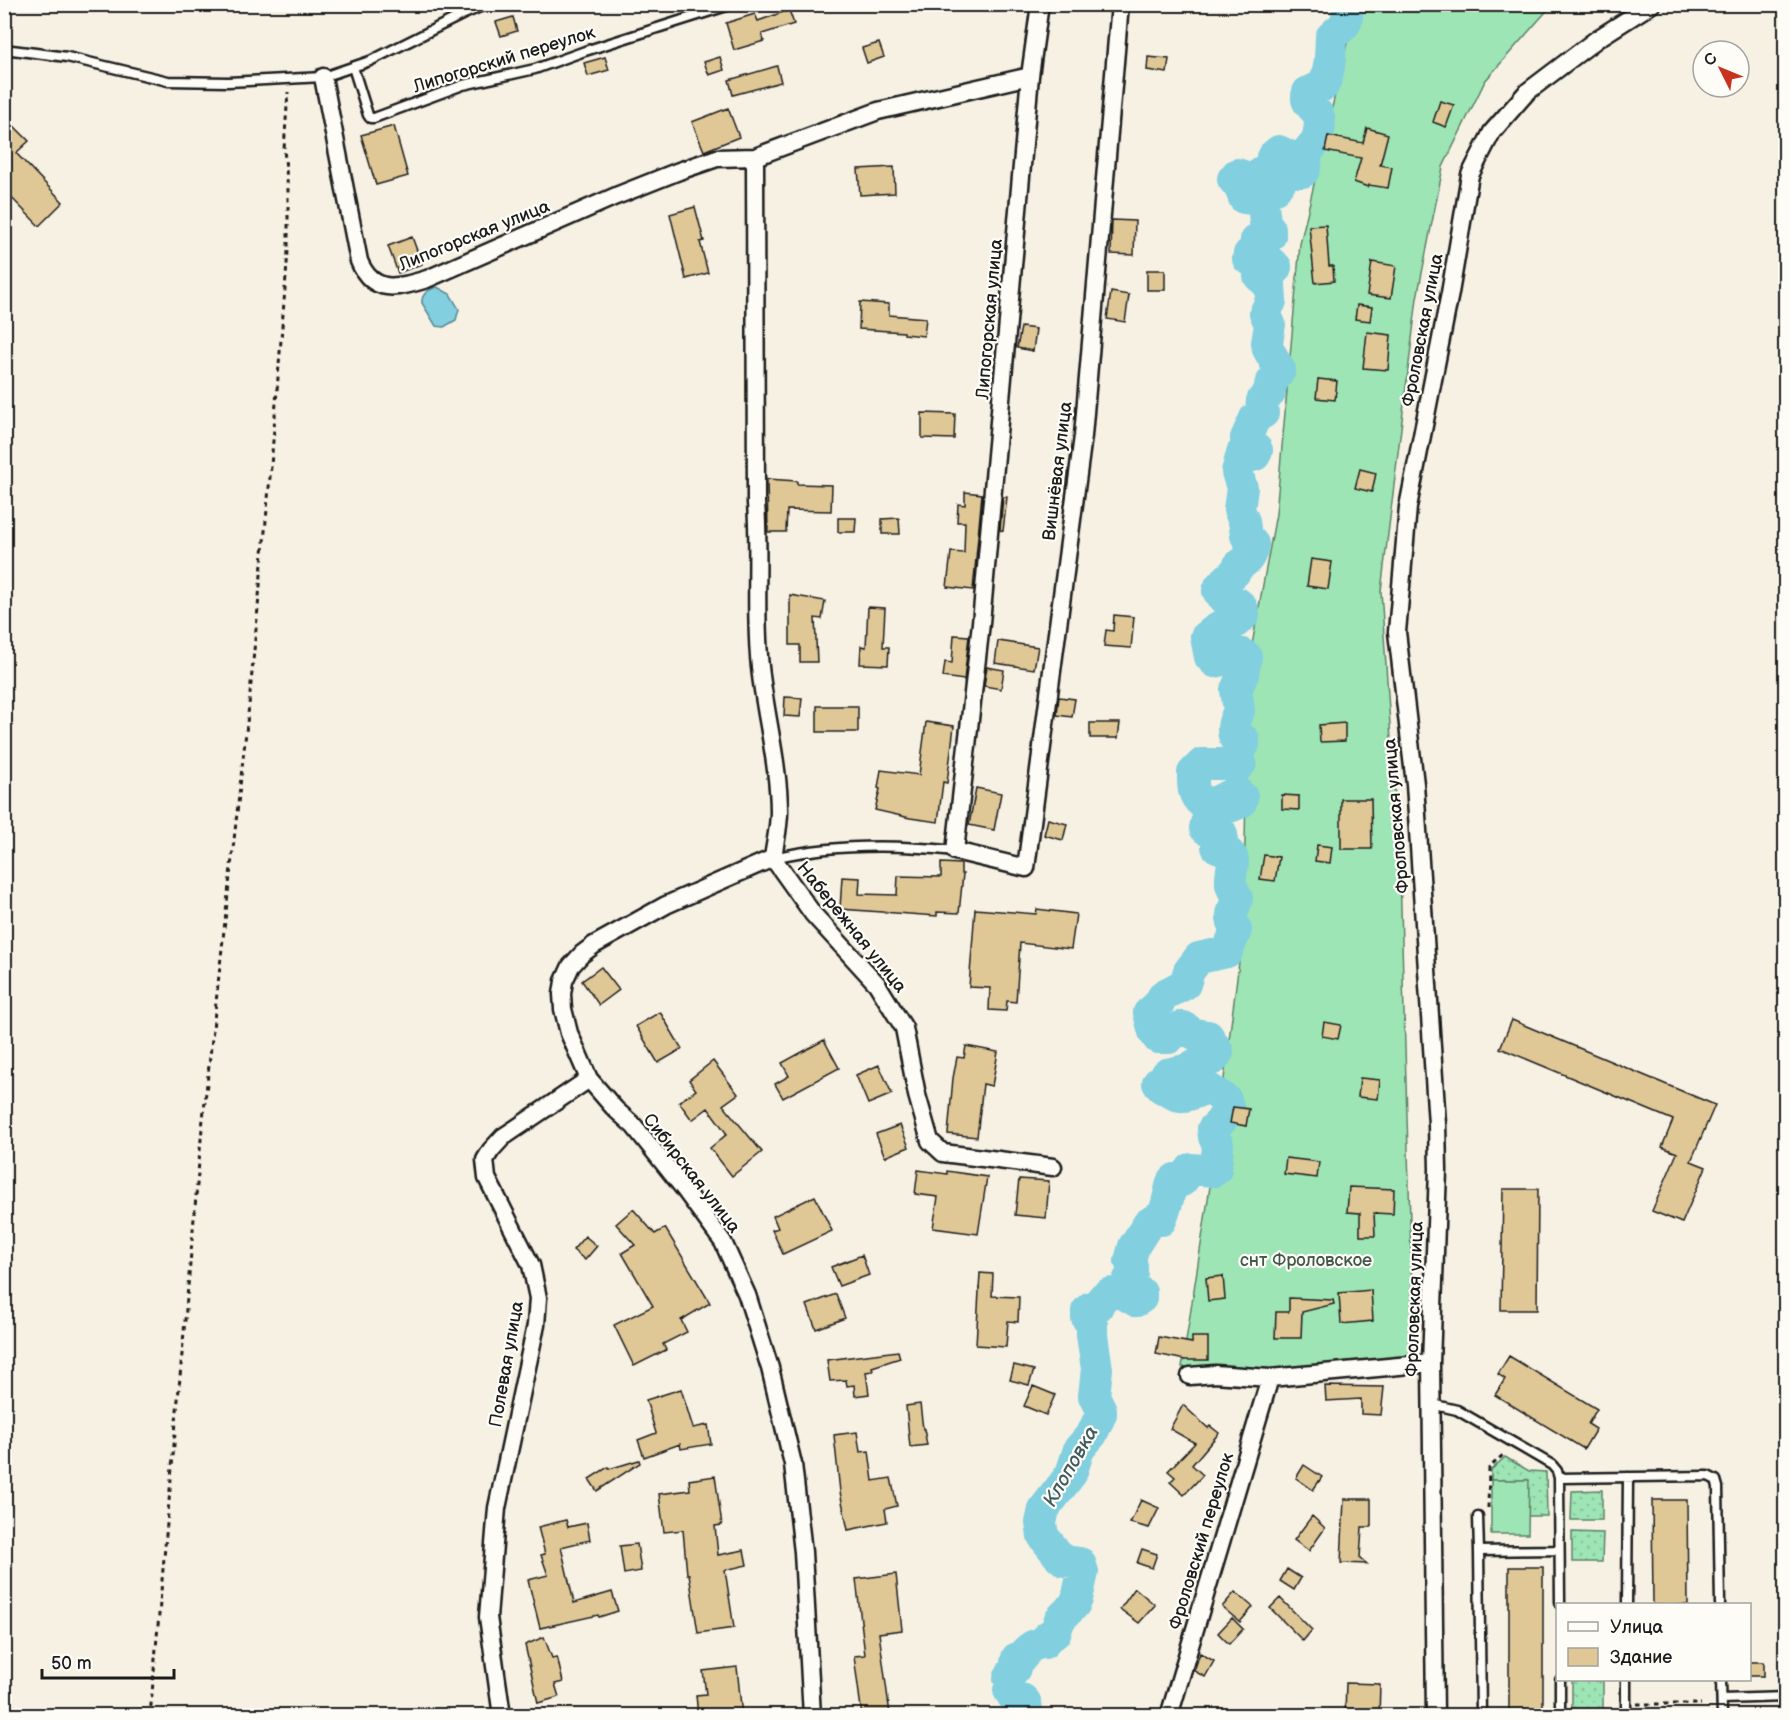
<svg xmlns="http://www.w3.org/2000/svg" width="1790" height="1720" viewBox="0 0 1790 1720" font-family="'Balsamiq Sans',sans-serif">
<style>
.grass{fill:url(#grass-dots);stroke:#5c8068;stroke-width:1.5}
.garden{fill:#9de5b4;stroke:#5c8068;stroke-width:1.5}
.water{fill:#81cfdf;stroke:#598791;stroke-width:1.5}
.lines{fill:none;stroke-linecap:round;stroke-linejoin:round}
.river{stroke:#81cfdf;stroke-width:32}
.building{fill:#dfc796;stroke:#1c1c1c;stroke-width:1.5}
.lane-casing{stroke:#1c1c1c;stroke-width:13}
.street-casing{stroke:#1c1c1c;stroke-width:21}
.path{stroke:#1c1c1c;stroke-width:3;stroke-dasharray:4.5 4.5;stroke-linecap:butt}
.lane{stroke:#fdfcf7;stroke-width:8}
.street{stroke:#fdfcf7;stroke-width:16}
.labels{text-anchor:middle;stroke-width:4.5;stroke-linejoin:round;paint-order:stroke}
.street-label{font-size:18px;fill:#1c1c1c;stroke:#fdfcf7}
.park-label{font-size:18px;fill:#43584a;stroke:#fdfcf7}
.water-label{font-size:20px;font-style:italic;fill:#3f5b60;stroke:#fdfcf7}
</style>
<defs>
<pattern id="grass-dots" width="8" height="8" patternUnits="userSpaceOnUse" patternTransform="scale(1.5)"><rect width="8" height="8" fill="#9de5b4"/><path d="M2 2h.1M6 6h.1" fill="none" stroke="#87c49a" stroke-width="1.8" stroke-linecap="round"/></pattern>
</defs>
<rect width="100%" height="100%" fill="#f7f1e4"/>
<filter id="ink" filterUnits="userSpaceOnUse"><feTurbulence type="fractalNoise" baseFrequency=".0167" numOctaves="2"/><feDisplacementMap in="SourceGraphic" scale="12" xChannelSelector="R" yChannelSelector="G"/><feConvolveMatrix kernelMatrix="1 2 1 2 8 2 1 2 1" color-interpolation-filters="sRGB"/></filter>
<g filter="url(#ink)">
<path class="grass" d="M 1505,1457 L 1529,1471 L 1546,1472 L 1547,1516 L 1528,1516 L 1528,1480 L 1491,1480 L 1491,1470 Z
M 1602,1490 L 1602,1520 L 1571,1520 L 1572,1491 Z
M 1572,1532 L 1603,1533 L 1602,1562 L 1572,1562 Z
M 1572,1681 L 1603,1681 L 1603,1715 L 1572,1715 Z"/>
<path class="garden" d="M 1356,5 L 1552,5 L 1485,81 L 1443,167 L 1417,298 L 1381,591 L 1400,873 L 1414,1360 L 1270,1369 L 1182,1367 L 1211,1180 L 1243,931 L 1249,661 L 1276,514 L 1300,244 Z
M 1491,1480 L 1529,1480 L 1528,1534 L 1491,1534 Z"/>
<path class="water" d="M 437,287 L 450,294 L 459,309 L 456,320 L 444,327 L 436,326 L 422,303 C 421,294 429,289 437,287 Z"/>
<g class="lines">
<path class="river" d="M 1009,1678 L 1015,1668 L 1017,1658 L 1023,1656 C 1028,1647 1034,1644 1044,1643 L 1048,1636 L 1055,1633 L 1060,1619 L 1074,1605 L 1077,1599 L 1083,1572 L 1080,1563 L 1065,1561 L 1058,1555 L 1043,1536 L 1041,1523 L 1044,1509 L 1071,1474 L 1079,1449 L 1092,1434 L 1101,1414 L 1101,1410 L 1094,1396 L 1097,1369 L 1092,1335 L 1092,1324 L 1087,1318 L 1087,1311 L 1091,1307 L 1098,1306 C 1105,1287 1123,1292 1136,1301 L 1141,1298 L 1141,1293 C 1132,1288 1122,1287 1132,1274 L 1132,1266 L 1130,1261 L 1134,1246 L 1148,1224 L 1154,1220 L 1161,1220 C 1167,1207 1169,1195 1172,1182 L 1175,1179 L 1182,1181 L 1191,1169 L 1214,1171 L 1216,1169 L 1218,1145 L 1214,1137 L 1213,1129 L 1221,1121 L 1228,1107 L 1226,1100 L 1208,1088 C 1194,1092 1180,1103 1169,1090 L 1162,1088 L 1158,1083 L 1167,1074 L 1186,1070 L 1201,1061 L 1213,1059 L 1218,1052 L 1208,1036 L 1194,1034 L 1184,1027 L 1180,1027 L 1169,1038 L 1158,1038 L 1154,1032 L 1149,1013 L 1157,1006 L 1164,995 L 1185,984 L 1189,971 L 1199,958 L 1227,952 L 1236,930 C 1228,911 1233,916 1237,898 C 1235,894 1232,889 1231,884 C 1229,865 1243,856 1217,847 L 1217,841 L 1222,835 L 1221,832 L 1217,830 L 1210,832 L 1205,828 C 1207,808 1226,811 1241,802 L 1242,797 L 1237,792 L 1213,803 L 1202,803 C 1192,795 1193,785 1193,773 L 1202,764 L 1229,764 L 1237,767 L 1241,763 L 1237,756 L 1244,744 L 1244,740 L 1241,738 L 1236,740 C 1230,729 1234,721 1239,711 L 1236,690 L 1243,674 L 1246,656 L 1235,651 L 1224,659 L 1215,662 L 1210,657 L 1206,637 L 1220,626 L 1231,626 L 1244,615 C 1243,602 1234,601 1223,598 L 1218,591 L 1220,586 L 1235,572 L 1239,565 C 1248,561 1252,553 1253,544 L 1246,536 L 1244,521 L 1239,510 L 1242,488 L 1237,472 L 1242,453 L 1247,452 L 1252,456 L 1255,455 L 1257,450 L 1246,441 L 1246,438 L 1255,418 L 1263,413 C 1262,401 1258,402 1270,393 L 1270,385 L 1280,370 L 1268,349 L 1267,343 L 1270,324 L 1265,313 L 1271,301 L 1270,285 L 1259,276 L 1261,273 C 1268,275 1274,275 1276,267 L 1270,262 L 1253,261 L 1248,259 L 1249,254 L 1256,255 L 1256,240 L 1270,236 L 1270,229 L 1265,222 L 1263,205 L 1257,200 L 1244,198 L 1240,188 L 1233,179 L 1237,174 L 1252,179 L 1263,171 C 1269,176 1267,183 1271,189 L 1275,189 L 1281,181 L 1272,157 L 1279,151 L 1289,156 L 1299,172 L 1303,172 C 1308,165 1305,160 1307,153 C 1309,148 1314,145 1316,141 C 1319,135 1321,122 1319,117 C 1316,106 1303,105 1308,92 L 1323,86 C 1331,70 1330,54 1331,37 C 1347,21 1346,30 1348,4
M 1009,1690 L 1014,1698 C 1026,1697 1029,1705 1025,1716"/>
</g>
<path class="building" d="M 789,10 L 794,24 L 762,34 L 764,41 L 734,50 L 726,23 L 755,14 L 758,21 Z
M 513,17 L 517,31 L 501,36 L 496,22 Z
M 879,43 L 884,57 L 867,63 L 862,48 Z
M 605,57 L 609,70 L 588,76 L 584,63 Z
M 720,57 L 724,70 L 709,75 L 704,62 Z
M 1148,57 L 1169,59 L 1167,73 L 1147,70 Z
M 777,66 L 781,82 L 733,95 L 729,80 Z
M 1440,101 L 1454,105 L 1446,127 L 1433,122 Z
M 728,108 L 739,137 L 704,151 L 692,122 Z
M 4,116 L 29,141 L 16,153 L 63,202 L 39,226 L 4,190 Z
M 394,126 L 408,176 L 376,185 L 361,135 Z
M 1367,128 L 1388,134 L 1380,165 L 1392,167 L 1388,188 L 1369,185 L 1368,187 L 1354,182 L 1361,158 L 1325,151 L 1328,136 L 1363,143 Z
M 894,167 L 895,193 L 860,195 L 858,169 Z
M 695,207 L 704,241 L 700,242 L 708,273 L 686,279 L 670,214 Z
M 1112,220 L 1135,221 L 1134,255 L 1111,254 Z
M 1326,225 L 1329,266 L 1333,266 L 1334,281 L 1315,283 L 1309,226 Z
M 412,237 L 422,264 L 398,273 L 388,246 Z
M 1372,262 L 1396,266 L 1391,298 L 1367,295 Z
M 1147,270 L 1165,270 L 1165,290 L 1147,290 Z
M 1111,292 L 1129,295 L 1125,322 L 1107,319 Z
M 860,302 L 889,304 L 889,315 L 926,318 L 924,336 L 904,334 L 904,332 L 859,329 Z
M 1357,305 L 1372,307 L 1370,321 L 1355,319 Z
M 1021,327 L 1036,329 L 1033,351 L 1017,348 Z
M 1367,332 L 1391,335 L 1388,370 L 1363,368 Z
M 1318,379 L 1337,381 L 1335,400 L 1316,398 Z
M 922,413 L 955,414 L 954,439 L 922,438 Z
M 1360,469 L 1376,473 L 1372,492 L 1355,488 Z
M 767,479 L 797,481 L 797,484 L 832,485 L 831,511 L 787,510 L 786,532 L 768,532 Z
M 965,492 L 982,494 L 973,590 L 947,587 L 951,552 L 964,553 L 965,522 L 957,522 L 958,504 L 965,505 Z
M 1003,497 L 1007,497 L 1003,531 L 1000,530 Z
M 838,518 L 856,518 L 855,532 L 838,532 Z
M 899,518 L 900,534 L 882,534 L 882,519 Z
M 1311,559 L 1332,562 L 1328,589 L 1307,586 Z
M 790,595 L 825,601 L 822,619 L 815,618 L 817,662 L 800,662 L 800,645 L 790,645 Z
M 868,607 L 885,608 L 883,647 L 889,647 L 888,665 L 860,664 L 861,646 L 866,647 Z
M 1114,615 L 1134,617 L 1131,648 L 1104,646 L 1106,630 L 1113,631 Z
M 954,635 L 969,636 L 964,680 L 943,677 L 945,662 L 952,663 Z
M 998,641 L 1038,647 L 1034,669 L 995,663 Z
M 987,667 L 1004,670 L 1001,689 L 984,686 Z
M 785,697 L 802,698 L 800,717 L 784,716 Z
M 1059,697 L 1075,699 L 1072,717 L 1057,715 Z
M 817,706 L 858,706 L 858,732 L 817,732 Z
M 926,722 L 954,726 L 947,783 L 943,782 L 938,822 L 910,818 L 875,810 L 880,789 L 878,788 L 881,770 L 919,775 Z
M 1090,723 L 1120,723 L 1118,738 L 1090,738 Z
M 1345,723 L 1345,741 L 1320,742 L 1319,725 Z
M 976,788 L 1001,793 L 994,830 L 969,825 Z
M 1282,795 L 1299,796 L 1299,810 L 1282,809 Z
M 1341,799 L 1371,799 L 1372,849 L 1341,849 Z
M 1048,819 L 1067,824 L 1063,840 L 1044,835 Z
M 1317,845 L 1332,847 L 1330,863 L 1315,861 Z
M 1264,855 L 1279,857 L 1275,881 L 1260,879 Z
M 941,863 L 961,864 L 961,874 L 963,874 L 959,913 L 937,912 L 937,916 L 840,909 L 842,877 L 860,878 L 859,894 L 897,895 L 898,876 L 941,877 Z
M 975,909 L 1036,914 L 1037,909 L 1076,914 L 1071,949 L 1020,943 L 1016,1002 L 1007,1001 L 1006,1011 L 989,1010 L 990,988 L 969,987 Z
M 601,967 L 619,990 L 599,1005 L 582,981 Z
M 660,1012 L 682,1049 L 658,1063 L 636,1026 Z
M 1512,1020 L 1715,1105 L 1691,1161 L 1706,1167 L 1682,1223 L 1652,1211 L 1677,1153 L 1662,1147 L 1673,1120 L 1500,1048 Z
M 1324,1022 L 1341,1025 L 1338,1039 L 1322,1036 Z
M 824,1040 L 839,1068 L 783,1098 L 775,1084 L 789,1076 L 782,1063 Z
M 966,1046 L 998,1052 L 992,1086 L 983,1084 L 977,1137 L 948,1134 L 953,1078 L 957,1057 L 964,1058 Z
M 713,1061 L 738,1094 L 723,1105 L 762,1152 L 732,1176 L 710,1148 L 727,1134 L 708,1108 L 692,1120 L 679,1102 L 696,1090 L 689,1080 Z
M 879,1065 L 892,1094 L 868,1104 L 856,1075 Z
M 1360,1078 L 1380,1080 L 1378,1099 L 1358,1097 Z
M 1233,1107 L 1249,1109 L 1246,1126 L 1230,1123 Z
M 900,1125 L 909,1147 L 885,1157 L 876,1134 Z
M 1286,1158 L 1319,1162 L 1317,1178 L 1284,1174 Z
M 918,1170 L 947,1174 L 947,1171 L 987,1177 L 978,1234 L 933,1228 L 938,1197 L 915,1194 Z
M 1019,1179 L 1049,1181 L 1046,1218 L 1015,1215 Z
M 1349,1187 L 1394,1189 L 1393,1214 L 1374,1213 L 1375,1236 L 1360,1236 L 1360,1213 L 1347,1212 Z
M 1503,1189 L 1538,1189 L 1537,1310 L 1501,1310 Z
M 815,1196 L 832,1231 L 783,1254 L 772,1230 L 778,1228 L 773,1216 Z
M 633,1209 L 655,1234 L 665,1228 L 710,1303 L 681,1320 L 687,1332 L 663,1344 L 666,1350 L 634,1366 L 614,1325 L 653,1306 L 622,1253 L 635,1245 L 616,1224 Z
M 585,1236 L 597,1246 L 585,1260 L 573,1250 Z
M 862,1255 L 869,1275 L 839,1286 L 831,1267 Z
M 980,1273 L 993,1274 L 992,1296 L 1019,1297 L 1018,1322 L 1008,1321 L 1006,1347 L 976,1345 Z
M 1223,1276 L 1225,1299 L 1208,1301 L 1206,1278 Z
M 1371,1290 L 1373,1321 L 1341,1324 L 1339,1293 Z
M 836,1294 L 845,1318 L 816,1329 L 807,1305 Z
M 1289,1298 L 1333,1300 L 1334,1304 L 1302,1312 L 1301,1338 L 1275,1338 L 1276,1312 L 1289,1312 Z
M 1159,1337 L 1192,1343 L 1192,1337 L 1208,1337 L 1208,1360 L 1185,1360 L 1156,1354 Z
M 898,1351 L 900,1358 L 872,1367 L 873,1371 L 866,1372 L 869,1394 L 855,1396 L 854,1385 L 847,1386 L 846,1380 L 830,1381 L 827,1360 Z
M 1509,1356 L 1597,1409 L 1588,1424 L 1596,1429 L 1584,1449 L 1495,1395 L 1505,1379 L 1498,1374 Z
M 1014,1365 L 1034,1370 L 1029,1385 L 1010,1380 Z
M 1033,1386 L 1055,1395 L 1046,1415 L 1024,1406 Z
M 1325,1386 L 1384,1387 L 1381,1415 L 1361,1414 L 1361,1399 L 1326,1401 Z
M 681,1389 L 693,1428 L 708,1425 L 711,1444 L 681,1449 L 680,1444 L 644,1457 L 638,1440 L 656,1433 L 646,1400 Z
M 920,1404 L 923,1429 L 924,1429 L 927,1445 L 910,1447 L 906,1406 Z
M 1183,1405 L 1208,1428 L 1210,1426 L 1219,1433 L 1192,1465 L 1203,1475 L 1184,1495 L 1170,1482 L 1175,1477 L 1168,1471 L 1195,1443 L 1170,1429 Z
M 857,1432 L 860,1452 L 869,1451 L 873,1481 L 891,1478 L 897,1506 L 885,1509 L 887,1522 L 848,1530 L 840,1492 L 834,1435 Z
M 639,1460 L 640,1463 L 597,1491 L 589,1479 L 608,1467 L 609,1469 Z
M 1304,1465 L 1322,1477 L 1313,1490 L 1296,1478 Z
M 715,1476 L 722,1525 L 715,1526 L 718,1555 L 744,1550 L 747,1565 L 725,1570 L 734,1628 L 698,1633 L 689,1574 L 687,1574 L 683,1530 L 664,1532 L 659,1494 L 690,1490 L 689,1480 Z
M 1344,1499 L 1371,1499 L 1371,1527 L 1362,1527 L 1360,1558 L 1367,1564 L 1341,1563 Z
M 1141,1500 L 1159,1508 L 1149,1528 L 1130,1523 Z
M 1652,1500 L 1687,1500 L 1688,1605 L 1653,1605 Z
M 1312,1516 L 1325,1528 L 1309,1551 L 1294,1540 Z
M 566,1520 L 568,1527 L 587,1523 L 590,1540 L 561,1547 L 574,1603 L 612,1592 L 618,1611 L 599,1617 L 598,1615 L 540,1628 L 528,1580 L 548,1575 L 541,1555 L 545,1554 L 538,1527 Z
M 637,1544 L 641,1571 L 624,1574 L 620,1546 Z
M 1142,1549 L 1157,1554 L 1152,1568 L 1137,1563 Z
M 1509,1567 L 1543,1567 L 1543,1716 L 1509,1716 Z
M 1287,1569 L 1301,1578 L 1294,1590 L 1280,1581 Z
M 896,1574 L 902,1630 L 879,1633 L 890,1714 L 862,1716 L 854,1656 L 865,1655 L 856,1579 Z
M 1135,1588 L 1155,1605 L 1139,1623 L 1120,1609 Z
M 1235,1592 L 1253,1607 L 1240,1622 L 1222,1607 Z
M 1280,1598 L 1312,1630 L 1303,1641 L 1270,1608 Z
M 1232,1618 L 1243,1629 L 1229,1644 L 1218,1633 Z
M 544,1637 L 552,1658 L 557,1657 L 563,1682 L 555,1684 L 559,1697 L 538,1703 L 525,1645 Z
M 1200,1653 L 1214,1661 L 1205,1677 L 1194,1671 Z
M 1749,1662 L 1764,1662 L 1764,1676 L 1749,1676 Z
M 737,1667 L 742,1716 L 698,1716 L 696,1695 L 706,1694 L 703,1671 Z
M 1346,1683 L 1380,1684 L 1379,1716 L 1345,1715 Z"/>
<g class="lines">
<defs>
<path id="lane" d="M 4,49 L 67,57 L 168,81 L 228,82 L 323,77 L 370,61 L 464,14 L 487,4
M 353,67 L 368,115 L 370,118 L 374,118 L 463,85 L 535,69 L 585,51 L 733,4
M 773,858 C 832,844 894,844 955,851
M 1431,1404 L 1457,1410 L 1552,1465 L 1557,1471 L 1559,1478
M 1478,1517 L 1479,1551
M 1560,1604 L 1559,1478 L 1708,1476 L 1716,1480 L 1718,1487 L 1720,1604
M 1627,1604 L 1628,1477
M 1560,1680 L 1560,1716
M 1721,1680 L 1722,1716
M 1722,1699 L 1786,1697
M 1481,1716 L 1479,1551 L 1559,1550
M 1626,1716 L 1626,1680"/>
<path id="street" d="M 1040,4 L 1030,76 L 981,623 L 955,851 L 1026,868 L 1083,436 L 1120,4
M 323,77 L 359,261 C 373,295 397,288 427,279 L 616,196 L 679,171 L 717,158 L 755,157 L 878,111 L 1030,76
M 755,157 L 756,503 C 760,558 754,613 760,667 C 765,715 779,764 779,812 C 779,827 775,843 773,858
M 773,858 L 666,905 L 594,945 L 582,954 L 571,966 L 564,981 L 562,994 L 563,1009 L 569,1033 L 589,1079 L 615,1109 L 634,1126 L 685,1190 L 723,1242 L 747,1295 L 770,1368 L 793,1464 L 803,1552 L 812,1716
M 773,858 L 813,914 L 877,984 L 904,1028 L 917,1095 L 930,1141 L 943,1153 L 1053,1167
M 1190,1376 L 1215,1374 L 1270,1378 L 1431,1363
M 502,1716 L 488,1617 L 497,1508 L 536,1325 L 538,1298 L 531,1265 L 487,1178 L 485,1160 L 491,1150 L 503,1137 L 589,1079
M 1169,1716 L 1270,1378
M 1435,1716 L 1431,1363 L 1438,1170 L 1437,1124 L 1415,784 L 1397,632 L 1408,507 L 1450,293 L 1470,175 L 1492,132 L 1527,92 L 1597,39 L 1652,4"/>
</defs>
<use href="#lane" class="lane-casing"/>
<use href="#street" class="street-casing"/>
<path class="path" d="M 1488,1508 L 1489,1468 L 1505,1453
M 1637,1704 L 1701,1704
M 150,1716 L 202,1128 L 249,705 L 271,466 L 288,251 L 288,190 L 284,149 L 288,92"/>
<use href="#lane" class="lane"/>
<use href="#street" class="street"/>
</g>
</g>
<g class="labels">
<g class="street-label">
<text transform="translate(504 59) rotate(-17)" y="6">Липогорский переулок</text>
<text transform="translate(474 235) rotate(-22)" y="6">Липогорская улица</text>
<text transform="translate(989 319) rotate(-85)" y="6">Липогорская улица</text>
<text transform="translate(1422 330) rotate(-79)" y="6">Фроловская улица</text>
<text transform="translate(1057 471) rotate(-83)" y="6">Вишнёвая улица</text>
<text transform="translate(1396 816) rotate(-95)" y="6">Фроловская улица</text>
<text transform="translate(852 927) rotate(51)" y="6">Набережная улица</text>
<text transform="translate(692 1173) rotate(52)" y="6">Сибирская улица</text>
<text transform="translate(1414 1299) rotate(-88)" y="6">Фроловская улица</text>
<text transform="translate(506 1364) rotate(-80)" y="6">Полевая улица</text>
<text transform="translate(1201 1541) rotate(-73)" y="6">Фроловский переулок</text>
</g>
<g class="park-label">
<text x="1306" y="1266">снт Фроловское</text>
</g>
<g class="water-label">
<text transform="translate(1070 1466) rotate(-60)" y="7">Клоповка</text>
</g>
</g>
<rect width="1790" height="1720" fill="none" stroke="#fdfcf7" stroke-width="24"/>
<rect x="12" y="12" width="1766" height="1696" fill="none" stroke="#1c1c1c" stroke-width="2" filter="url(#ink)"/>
<rect x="1556" y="1603" width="195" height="78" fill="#fdfcf7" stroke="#a3a29f" stroke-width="1.5"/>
<rect x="1568" y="1622" width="30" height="9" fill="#fdfcf7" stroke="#a3a29f" stroke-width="1.5"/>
<text x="1610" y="1633" font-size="18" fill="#1c1c1c">Улица</text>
<rect x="1568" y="1648" width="30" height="18" fill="#dfc796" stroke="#a3a29f" stroke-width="1.5"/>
<text x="1610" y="1663" font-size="18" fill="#1c1c1c">Здание</text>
<g transform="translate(1721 69) rotate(313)"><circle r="28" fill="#fdfcf7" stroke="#a3a29f" stroke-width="1.5"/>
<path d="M0-4.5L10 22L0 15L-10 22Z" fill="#c8321e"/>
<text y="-9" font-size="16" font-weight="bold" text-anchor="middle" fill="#1c1c1c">С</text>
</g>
<path d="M42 1669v9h132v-9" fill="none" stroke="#1c1c1c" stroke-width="3"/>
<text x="51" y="1669" font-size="18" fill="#1c1c1c" stroke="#fdfcf7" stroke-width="4.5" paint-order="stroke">50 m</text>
</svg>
